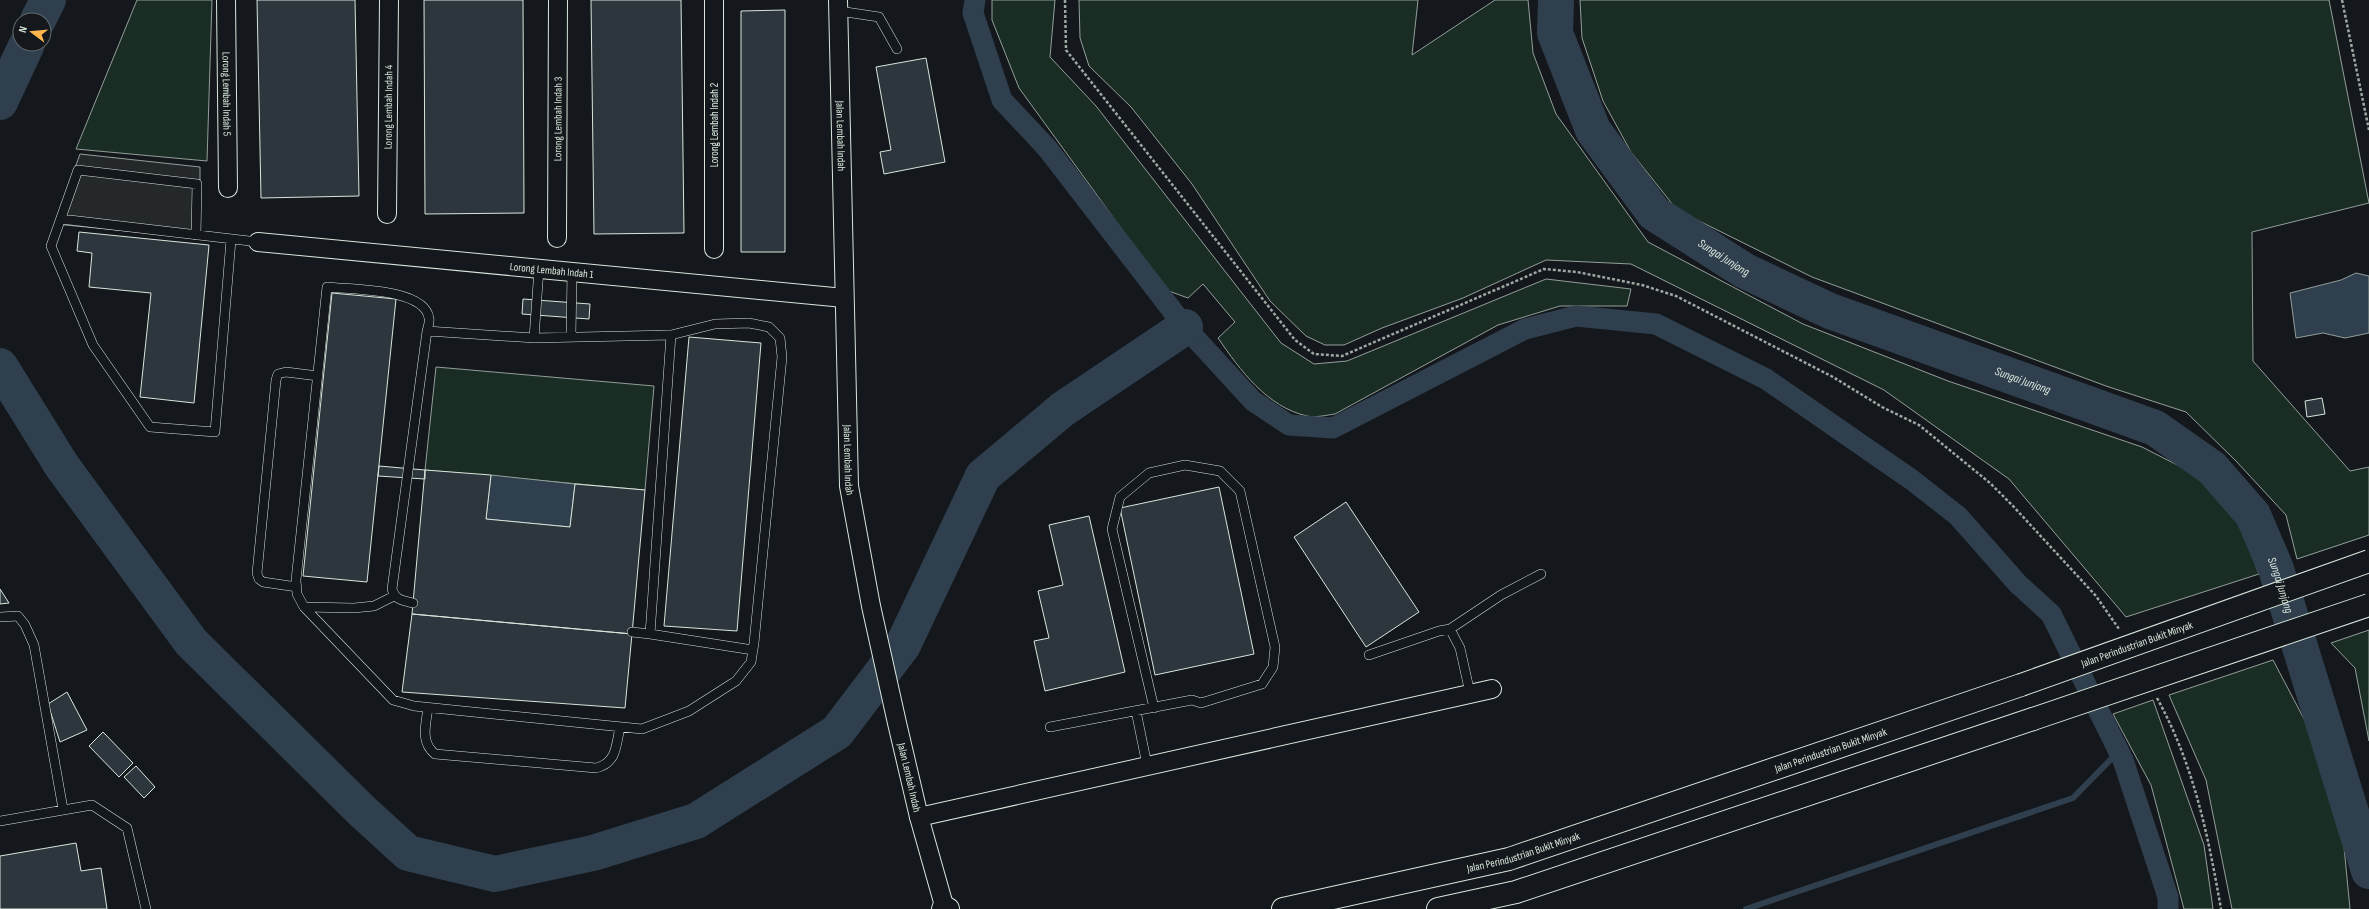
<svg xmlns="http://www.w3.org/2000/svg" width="2369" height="909" viewBox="0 0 2369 909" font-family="'Sofia Sans Condensed',sans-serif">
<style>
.green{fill:#1a2d24;stroke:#939e99}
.parking{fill:#24282b;stroke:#939e99}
.water{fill:#2f3f4d;stroke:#939e99}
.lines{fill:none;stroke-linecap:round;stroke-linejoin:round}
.stream{stroke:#2f3f4d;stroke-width:6}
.canal{stroke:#2f3f4d;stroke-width:21}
.river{stroke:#2f3f4d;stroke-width:36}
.building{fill:#2c363c;stroke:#d8e6dc}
.service-casing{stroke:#d8e6dc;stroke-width:10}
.minor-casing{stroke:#d8e6dc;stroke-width:20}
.secondary-casing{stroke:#d8e6dc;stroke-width:24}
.path{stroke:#9da8a2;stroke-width:2.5;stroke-dasharray:3 2;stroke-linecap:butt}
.service{stroke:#14181c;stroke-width:9}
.minor{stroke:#14181c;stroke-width:18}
.secondary{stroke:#14181c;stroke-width:22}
.secondary-bridge-casing{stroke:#d8e6dc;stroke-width:24;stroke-linecap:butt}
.secondary-bridge{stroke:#14181c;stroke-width:22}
.labels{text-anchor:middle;stroke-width:3;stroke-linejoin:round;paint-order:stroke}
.street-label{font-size:11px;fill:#d8e6dc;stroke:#14181c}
.water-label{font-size:12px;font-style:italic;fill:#d8e6dc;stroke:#14181c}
</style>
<rect width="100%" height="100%" fill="#14181c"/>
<path class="green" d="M 137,0 L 212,0 L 207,161 L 76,149 Z
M 992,0 L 1055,0 L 1050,57 L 1096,106 L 1281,343 L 1314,364 L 1347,361 L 1546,279 L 1631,289 L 1627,306 L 1560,306 L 1498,325 L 1335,414 C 1327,415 1315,418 1307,416 C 1267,407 1240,370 1218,338 L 1235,322 L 1203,284 L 1188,298 L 1166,290 L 1019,88 L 992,20 Z
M 1079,0 L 1418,0 L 1412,55 L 1495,0 L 1528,0 L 1533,53 L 1556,114 L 1648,242 L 1803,324 L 1948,381 L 2142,447 L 2197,475 L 2236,515 L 2259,574 L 2126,617 L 2009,479 L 1884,390 L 1631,264 L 1546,260 L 1463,298 L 1382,328 L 1344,345 L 1325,345 L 1306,336 L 1270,301 L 1192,184 L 1131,107 L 1089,66 L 1080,38 Z
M 1580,0 L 2329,0 L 2369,203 L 2252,232 L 2253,361 L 2350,471 L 2369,467 L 2369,535 L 2297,559 L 2286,515 L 2236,461 L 2186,412 L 2106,386 L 1812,277 L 1677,210 L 1631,152 L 1603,101 L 1582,38 Z
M 436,367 L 654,386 L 645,490 L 425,470 Z
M 2369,630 L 2369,741 L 2355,668 L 2331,643 Z
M 2273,660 L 2323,755 L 2342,826 L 2350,909 L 2232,909 L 2206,780 L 2169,695 Z
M 2153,700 L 2204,845 L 2213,909 L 2184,909 L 2151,785 L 2113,714 Z"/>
<path class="parking" d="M 80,154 L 200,167 L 200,238 L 55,224 Z"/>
<path class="water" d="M 2356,273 L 2369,276 L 2369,333 L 2345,338 L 2323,333 L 2296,338 L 2290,293 L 2341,280 Z
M 491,475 L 575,484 L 570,527 L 486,519 Z"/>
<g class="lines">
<path class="stream" d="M 1746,909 L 2073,798 L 2119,751"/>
<path class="canal" d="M 975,0 L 973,13 L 1002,100 L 1047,148 L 1185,327 L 1253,401 L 1289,425 L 1333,428 L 1525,329 L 1576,316 L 1656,324 L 1766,379 L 1912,480 L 1958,516 L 2018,584 L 2051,614 L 2123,760 L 2168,897 L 2168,909"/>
<g class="river">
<path id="s1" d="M 1556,0 L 1555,33 L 1593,130 L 1654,213 L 1745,271 L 1830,311 L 2155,428 L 2212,468 L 2253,515 L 2276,569 L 2369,871"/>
<path d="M 38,20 L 48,0"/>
<path d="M 0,102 L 27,44"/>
<path d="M 0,366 L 62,466 L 191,642 L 362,811 L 408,853 L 495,874 L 593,853 L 696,821 L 837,732 L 903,645 L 983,476 L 1063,409 L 1185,327"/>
</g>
</g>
<path class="building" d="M 257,0 L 355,0 L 359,196 L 261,198 Z
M 424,0 L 523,0 L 524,213 L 425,214 Z
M 591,0 L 681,0 L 684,233 L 594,234 Z
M 785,10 L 785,252 L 741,252 L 741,11 Z
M 926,58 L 945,162 L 884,174 L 880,152 L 891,150 L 876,67 Z
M 79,232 L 209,245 L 194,403 L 140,397 L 151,293 L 89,287 L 92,253 L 77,251 Z
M 332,293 L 396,299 L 367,582 L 303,576 Z
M 523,299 L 590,304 L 589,319 L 522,314 Z
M 689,337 L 761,343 L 737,631 L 664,626 Z
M 2322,398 L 2325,414 L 2307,417 L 2305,401 Z
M 379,466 L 425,470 L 425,479 L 378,476 Z
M 425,470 L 491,475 L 486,519 L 570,527 L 575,484 L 645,490 L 632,634 L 412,614 Z
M 1219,487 L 1254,654 L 1155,675 L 1120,508 Z
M 1346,502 L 1419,612 L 1366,647 L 1294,537 Z
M 1089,516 L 1125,672 L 1045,691 L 1034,641 L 1049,638 L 1038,591 L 1063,585 L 1049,525 Z
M 0,589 L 9,603 L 0,604 Z
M 412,614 L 632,634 L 625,708 L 402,692 Z
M 67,692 L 87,730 L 60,742 L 48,704 Z
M 103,732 L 133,763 L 119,777 L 89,746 Z
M 136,766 L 155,787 L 144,798 L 124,777 Z
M 76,843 L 81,871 L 101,868 L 107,909 L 0,909 L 0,856 Z"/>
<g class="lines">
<defs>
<path id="service" d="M 839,11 L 879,17 L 897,49
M 61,219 L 258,242
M 196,235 L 197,184 L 78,170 L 51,246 L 93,345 L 150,427 L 215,432 L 231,240
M 571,336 L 572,272
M 534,338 L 539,269
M 297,587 L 263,582 L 259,579 L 257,573 L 276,380 L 278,374 L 286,372 L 318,376
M 413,603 C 402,600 395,600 392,589 L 427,331 C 428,327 430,322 429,318 C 424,288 352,290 327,287 L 296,580 L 297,594 L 304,607 L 393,700 L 414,706 L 642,729 L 689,711 L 736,681 L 751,662 L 754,643 L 782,357 L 780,338 L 769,327 L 749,323 L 715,324 L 671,335 L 534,338 L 427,331
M 304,607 L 354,608 L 374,606 L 394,596
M 0,617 L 18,616 L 25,625 L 34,645 L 63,809
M 1450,629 L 1501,595 L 1541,574
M 632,632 L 650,634 L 671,335
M 650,634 L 753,650
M 1369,655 L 1439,631 L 1450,629 L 1460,648 L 1470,693
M 428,708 C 426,724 420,742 435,754 L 596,768 C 617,763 616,745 620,727
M 1136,711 L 1147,765
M 1050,727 L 1192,700 L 1201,703 L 1262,684 L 1273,667 L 1275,647 L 1240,491 L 1220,471 L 1185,465 L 1149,473 L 1120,497 L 1112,529 L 1154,708
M 0,821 L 92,805 L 127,828 L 146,909"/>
<g id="minor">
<path id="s2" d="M 226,0 L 228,188"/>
<path d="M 714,0 L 714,249"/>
<path id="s3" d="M 838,0 L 849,486 L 871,606 L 897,723 L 919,817 L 945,909"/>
<path id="s4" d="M 387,214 L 389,0"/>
<path id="s5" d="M 557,238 L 558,0"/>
<path id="s6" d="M 258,242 L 844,298"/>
<path d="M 919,817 L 1492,689"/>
</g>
<g id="secondary">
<path d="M 943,909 L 944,907 L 948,909"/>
<path id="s7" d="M 1283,909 L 1509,859 L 2021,685"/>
<path d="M 1438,909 L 1516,892 L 2033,719"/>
</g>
</defs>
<use href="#service" class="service-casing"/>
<use href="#minor" class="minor-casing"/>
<use href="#secondary" class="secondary-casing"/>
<path class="path" d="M 1065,0 L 1066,50 L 1295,340 L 1314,354 L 1342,356 L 1544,269 L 1577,272 L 1642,285 L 1676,296 L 1833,377 L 1882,407 L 1919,425 L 1990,483 L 2013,506 L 2096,596 L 2119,629
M 2342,0 L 2369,130
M 2157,698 C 2194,765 2208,835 2221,909"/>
<use href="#service" class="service"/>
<use href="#minor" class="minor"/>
<use href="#secondary" class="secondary"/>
<defs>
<g id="secondary-bridge">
<path id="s8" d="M 2021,685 L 2369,561"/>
<path d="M 2033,719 L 2369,605"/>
</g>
</defs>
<use href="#secondary-bridge" class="secondary-bridge-casing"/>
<use href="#secondary-bridge" class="secondary-bridge"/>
</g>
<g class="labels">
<g class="street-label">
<text dy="4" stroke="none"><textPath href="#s2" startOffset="94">Lorong Lembah Indah 5</textPath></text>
<text dy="4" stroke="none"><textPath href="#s4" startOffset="107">Lorong Lembah Indah 4</textPath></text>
<text dy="4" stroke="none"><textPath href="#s5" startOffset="119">Lorong Lembah Indah 3</textPath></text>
<text transform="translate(714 125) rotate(-90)" y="4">Lorong Lembah Indah 2</text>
<text dy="4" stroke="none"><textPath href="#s3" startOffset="136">Jalan Lembah Indah</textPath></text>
<text dy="4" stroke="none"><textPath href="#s6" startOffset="295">Lorong Lembah Indah 1</textPath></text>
<text dy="4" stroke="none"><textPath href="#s3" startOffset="460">Jalan Lembah Indah</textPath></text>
<text dy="4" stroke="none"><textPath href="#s8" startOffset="123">Jalan Perindustrian Bukit Minyak</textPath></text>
<text dy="4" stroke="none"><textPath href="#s7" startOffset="571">Jalan Perindustrian Bukit Minyak</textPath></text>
<text dy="4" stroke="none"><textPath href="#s3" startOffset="784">Jalan Lembah Indah</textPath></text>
<text dy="4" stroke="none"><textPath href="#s7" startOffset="247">Jalan Perindustrian Bukit Minyak</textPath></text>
</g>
<g class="water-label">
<text dy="4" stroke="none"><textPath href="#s1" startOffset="323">Sungai Junjong</textPath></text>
<text dy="4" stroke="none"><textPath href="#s1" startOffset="647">Sungai Junjong</textPath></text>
<text dy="4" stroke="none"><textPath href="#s1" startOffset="995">Sungai Junjong</textPath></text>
</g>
</g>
<g transform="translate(32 32) rotate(286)"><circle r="19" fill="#14181c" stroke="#626a69"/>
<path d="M0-3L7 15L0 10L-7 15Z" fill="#ffb74d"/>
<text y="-6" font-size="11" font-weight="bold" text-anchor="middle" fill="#d8e6dc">N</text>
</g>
</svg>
